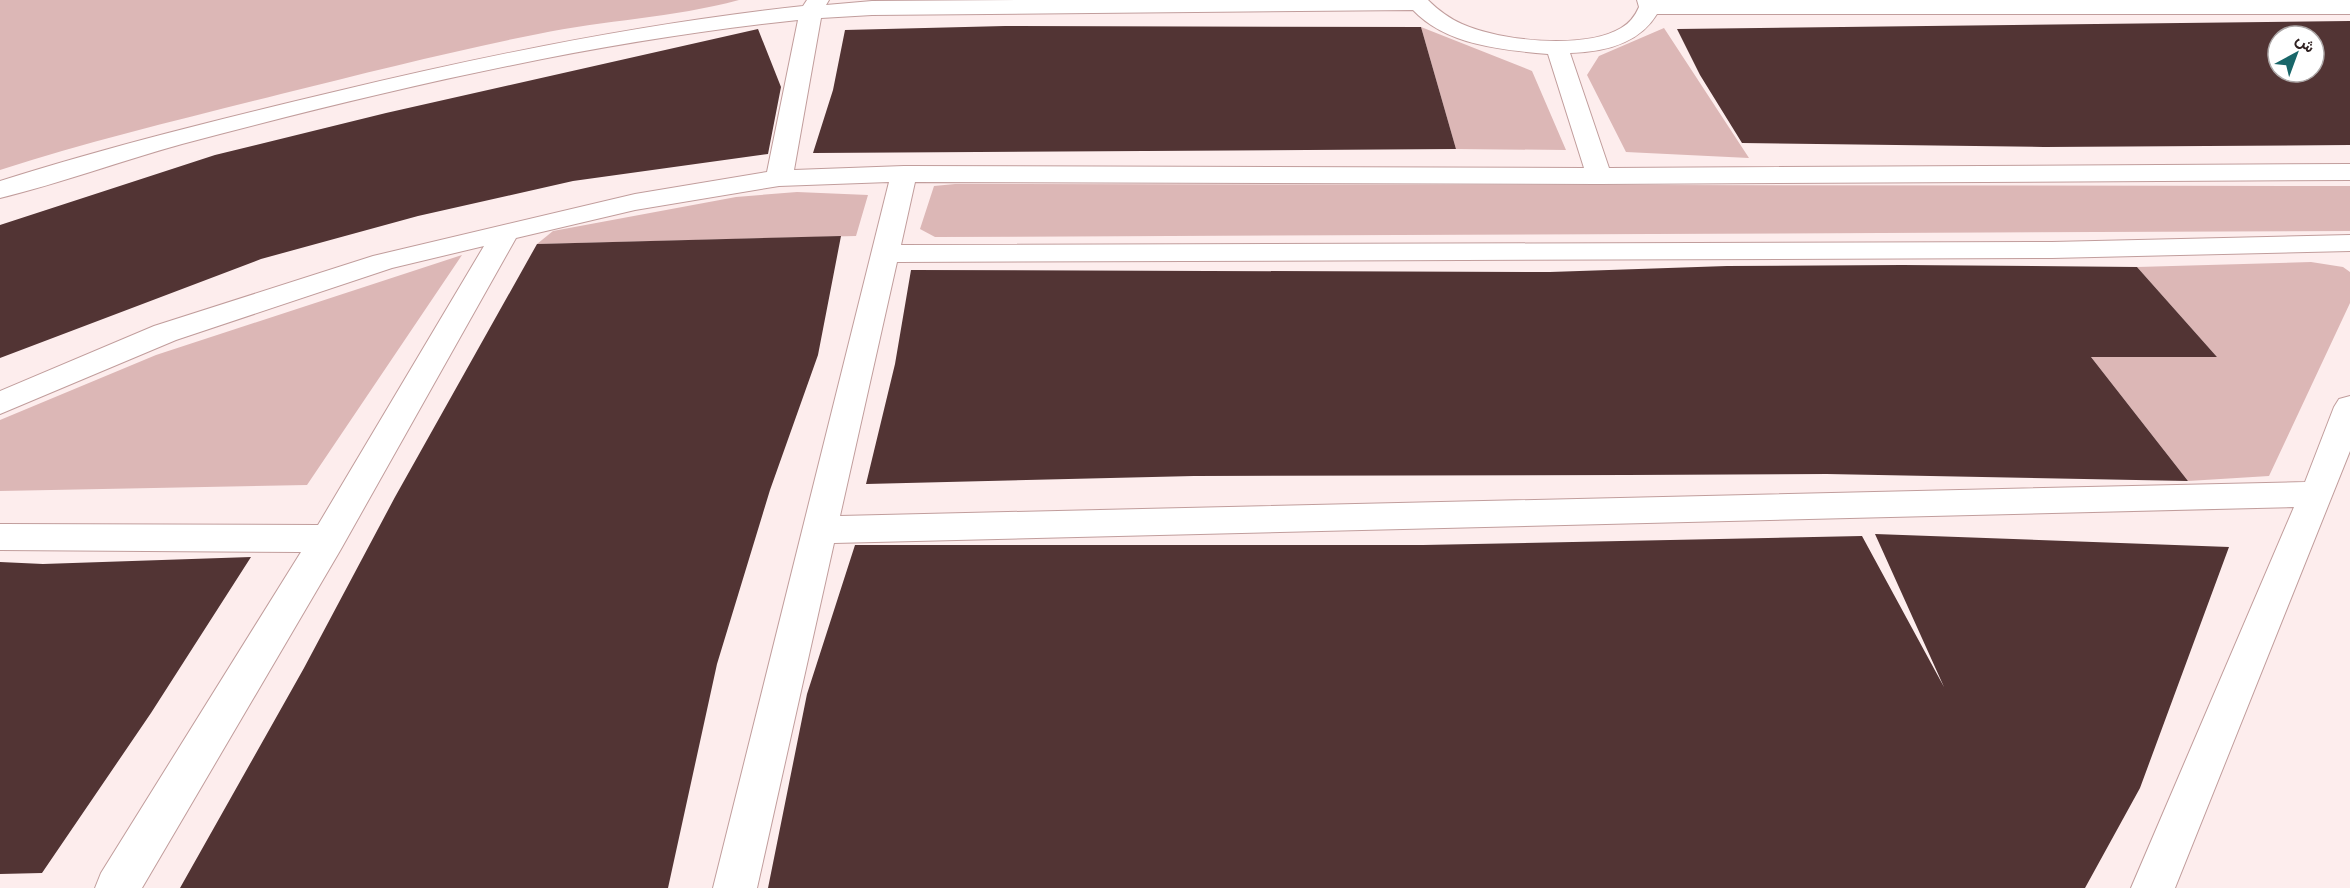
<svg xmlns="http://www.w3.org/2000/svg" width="2350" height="888" viewBox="0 0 2350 888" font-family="'Work Sans',Vazirmatn,sans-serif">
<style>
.green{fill:#dcb7b6}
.building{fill:#523434;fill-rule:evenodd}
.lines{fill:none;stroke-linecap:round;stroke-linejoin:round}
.minor-casing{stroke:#c19d9c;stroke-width:2}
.minor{fill:#fff;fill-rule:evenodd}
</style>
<rect width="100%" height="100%" fill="#fdeded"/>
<path class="green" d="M 0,0 L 739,0 C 673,18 604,20 538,34 C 452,51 366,73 281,94 C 187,118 93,140 0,170 Z
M 1421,27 L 1532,71 L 1566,150 L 1456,149 Z
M 1664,28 L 1749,158 L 1626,152 L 1587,75 L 1599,56 Z
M 955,184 L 2350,186 L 2350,231 L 935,237 L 920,229 L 934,186 Z
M 797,192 L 868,195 L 856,236 L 537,244 L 553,231 L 736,197 Z
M 462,255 L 307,485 L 0,491 L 0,420 L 156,355 Z
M 2311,262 L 2343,267 L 2350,272 L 2350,303 L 2269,476 L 2188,481 L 2091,357 L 2217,357 L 2137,267 Z"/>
<path class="building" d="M 2350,21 L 2350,145 L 2044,147 L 1742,143 L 1700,75 L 1677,29 ZM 2278,36 L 2314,36 L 2314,72 L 2278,72 Z
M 1005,26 L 1421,27 L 1456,149 L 813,153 L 833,90 L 845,30 Z
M 758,29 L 781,87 L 768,154 L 573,181 L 418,216 L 261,259 L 0,358 L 0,225 L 215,155 L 386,113 Z
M 841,236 L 818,355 L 770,490 L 717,664 L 668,888 L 180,888 L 304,668 L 395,497 L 537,244 Z
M 1902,265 L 2137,267 L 2217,357 L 2091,357 L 2188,481 L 1827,474 L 1626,475 L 1194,476 L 866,484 L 895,364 L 911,270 L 1550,272 L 1727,266 Z
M 1875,534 L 2229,547 L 2140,788 L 2085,888 L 768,888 L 807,694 L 855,545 L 1423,545 L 1862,536 L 1944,687 Z
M 251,557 L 151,713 L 42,873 L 0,874 L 0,562 L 43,564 Z"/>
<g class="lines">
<defs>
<path id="minor" d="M 807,0 L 829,0 L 826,5 L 872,1 L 1035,0 L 1428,0 C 1438,10 1449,18 1462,24 C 1500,41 1584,50 1621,28 C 1630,23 1635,16 1639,7 L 1637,0 L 2350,0 L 2350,14 L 1657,14 C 1639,44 1604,52 1570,53 L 1609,168 L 2350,164 L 2350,180 L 1599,184 L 915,182 L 901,245 L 2052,242 L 2350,235 L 2350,251 L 2052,258 L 897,262 L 840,516 L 2305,482 L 2334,407 L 2339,399 L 2350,396 L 2350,451 L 2175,888 L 2131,888 L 2294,507 L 834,543 L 757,888 L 713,888 L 889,182 L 779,186 L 635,210 L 516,238 L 341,549 L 142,888 L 95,888 L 101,873 L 301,552 L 0,550 L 0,524 L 318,525 L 484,246 L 392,268 L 176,340 L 0,414 L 0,391 L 154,326 L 373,256 L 635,194 L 767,172 L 798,20 C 590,42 385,90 182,144 C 121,161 61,183 0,198 L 0,181 C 111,146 224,118 338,91 C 492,54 646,23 803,6 ZM 1413,10 C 1446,45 1502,50 1548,54 L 1584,168 L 904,166 L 794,170 L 821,18 L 872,15 Z"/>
</defs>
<use href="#minor" class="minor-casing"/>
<use href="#minor" class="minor"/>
</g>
<g transform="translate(2296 54) rotate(41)"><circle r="28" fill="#ffffff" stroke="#aca7a7" stroke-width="1.5"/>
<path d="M0-4.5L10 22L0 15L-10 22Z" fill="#186669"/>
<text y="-9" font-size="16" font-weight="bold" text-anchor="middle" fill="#302222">ش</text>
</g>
</svg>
